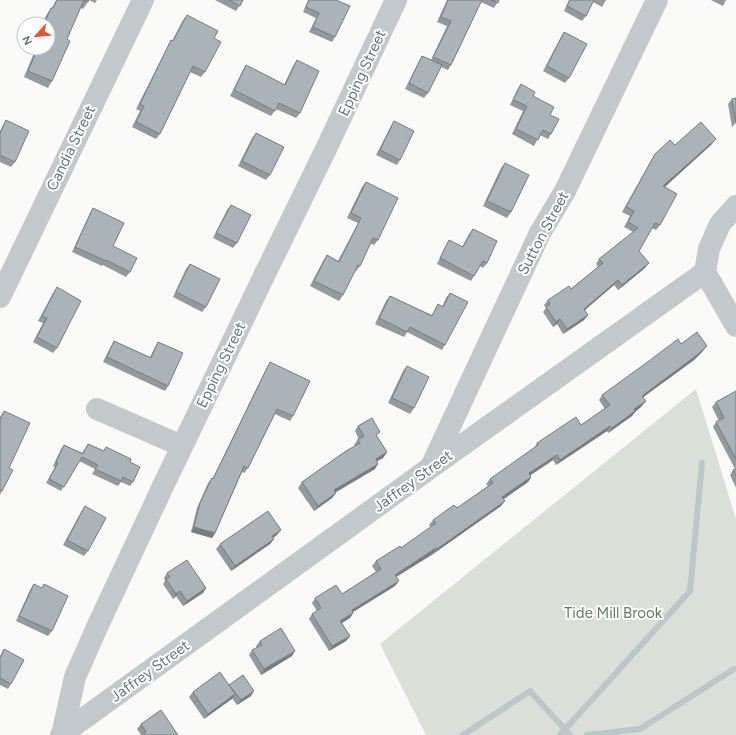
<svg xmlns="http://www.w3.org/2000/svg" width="736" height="735" viewBox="0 0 736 735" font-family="Figtree,sans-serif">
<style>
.green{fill:#dadfd7}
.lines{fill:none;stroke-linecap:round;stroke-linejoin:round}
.stream{stroke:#bbc7cb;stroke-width:6}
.minor{stroke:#c3c8cc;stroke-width:22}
.wall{fill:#929a9f}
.shaded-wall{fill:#777d82}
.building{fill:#aab3b9;stroke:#777d82}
.labels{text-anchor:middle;stroke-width:4;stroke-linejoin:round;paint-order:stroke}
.street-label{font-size:15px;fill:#657683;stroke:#fff}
.park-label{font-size:15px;fill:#687a64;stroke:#fff}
</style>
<rect width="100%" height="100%" fill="#fafaf8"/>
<path class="green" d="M 696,389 L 736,519 L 736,735 L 426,735 L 380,644 Z"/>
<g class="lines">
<path class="stream" d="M 463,735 L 530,691 L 570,735
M 560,735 L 690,591 L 702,463
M 587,735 L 640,729 L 734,669 L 736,669"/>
<path class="minor" d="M 705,272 L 736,326
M 0,297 L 143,0
M 97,409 L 182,446
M 431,467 L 540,233 L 565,191 L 657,0
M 61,735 L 430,468 L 705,272 L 709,249 L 720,224 L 736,206
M 62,735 L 75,677 L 98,625 L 164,484 L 262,280 L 326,149 L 396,0"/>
</g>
<path class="wall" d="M 56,0 L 89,0 L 83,9 L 80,7 L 67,39 L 52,81 L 48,88 L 24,77 L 36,48 L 48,48 L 48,24 L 42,24 L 47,14 L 51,8 L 52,8 Z
M 89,0 L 97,0 L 95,3 Z
M 215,0 L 243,0 L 236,11 Z
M 308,0 L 336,0 L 335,37 L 332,42 L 309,32 L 316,18 L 303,12 Z
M 447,0 L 499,0 L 494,8 L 481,2 L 451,65 L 448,70 L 441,67 L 428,93 L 424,98 L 405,89 L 419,61 L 422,56 L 431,60 L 447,26 L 437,22 Z
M 569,0 L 606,0 L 602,7 L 593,2 L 586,16 L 582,21 L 564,11 Z
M 711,0 L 726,0 L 723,6 Z
M 187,15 L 214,38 L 205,72 L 201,77 L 190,72 L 160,134 L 156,139 L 132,127 L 140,111 L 136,109 L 168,46 L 171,40 L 172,41 L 183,20 Z
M 564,32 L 569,78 L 565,83 L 543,71 L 561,37 Z
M 297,60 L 300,113 L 296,118 L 276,109 L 271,116 L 230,96 L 243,70 L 246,65 L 284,85 L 293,66 Z
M 521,84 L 533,96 L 550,115 L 551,134 L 548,139 L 540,135 L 534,146 L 512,134 L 523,111 L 510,105 L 517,90 Z
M 736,98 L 736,123 L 732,127 L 728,104 L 732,99 Z
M 6,120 L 15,162 L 11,167 L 0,162 L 0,131 L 3,125 Z
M 394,121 L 400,160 L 397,165 L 376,155 L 391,126 Z
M 256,133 L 270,175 L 266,180 L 238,166 L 252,138 Z
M 712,144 L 665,187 L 660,225 L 656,230 L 652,228 L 639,251 L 645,268 L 618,290 L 614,285 L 585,310 L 588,315 L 584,320 L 563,334 L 557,324 L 553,327 L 543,312 L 546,308 L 544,305 L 548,300 L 571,289 L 598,267 L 596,264 L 599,259 L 633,232 L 624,227 L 630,216 L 622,212 L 652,159 L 655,154 L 675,145 Z
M 505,163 L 511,212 L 507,218 L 483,206 L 501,168 Z
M 366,182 L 378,240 L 374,245 L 370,243 L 360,266 L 356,271 L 355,271 L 343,295 L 339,301 L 310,286 L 323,261 L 327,255 L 338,261 L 358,223 L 347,218 L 362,187 Z
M 231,205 L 237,243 L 233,248 L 213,238 L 227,210 Z
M 93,208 L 113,246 L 130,272 L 126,277 L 103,265 L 102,266 L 72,252 L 90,213 Z
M 473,229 L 487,263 L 483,268 L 480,266 L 471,281 L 437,264 L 446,245 L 449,240 L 462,247 L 469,234 Z
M 190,264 L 206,307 L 202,312 L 173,297 L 186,269 Z
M 57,287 L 57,348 L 53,353 L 33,342 L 43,323 L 38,321 L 53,293 Z
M 450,293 L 445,345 L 442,350 L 407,332 L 404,337 L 375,324 L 386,301 L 390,296 L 432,315 L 438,304 L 442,307 L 446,298 Z
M 114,341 L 150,357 L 155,347 L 158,342 L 168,386 L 165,391 L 103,362 L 111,346 Z
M 681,344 L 703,351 L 694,360 L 643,397 L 642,406 L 635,412 L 632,416 L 608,433 L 607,431 L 556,465 L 553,460 L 530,475 L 531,477 L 528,482 L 504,499 L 501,506 L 433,554 L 396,577 L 395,586 L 353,612 L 353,613 L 350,618 L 342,623 L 350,636 L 346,641 L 329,651 L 309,619 L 312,614 L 317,611 L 312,603 L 315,598 L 342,594 L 376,572 L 372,566 L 376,561 L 401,548 L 431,527 L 429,525 L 433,520 L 457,508 L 488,486 L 486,484 L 490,479 L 534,448 L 537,443 L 581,425 L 605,409 L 599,400 L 602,395 L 647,363 L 649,361 Z
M 270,362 L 293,416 L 290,421 L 275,414 L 248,468 L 244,473 L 242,472 L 215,533 L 212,538 L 191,532 L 197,508 L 208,483 L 212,478 L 213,478 L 267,367 Z
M 407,366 L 414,408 L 410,414 L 388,403 L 403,371 Z
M 736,391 L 736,488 L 730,475 L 733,470 L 735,469 L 713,427 L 716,422 L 719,421 L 712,407 L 716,402 Z
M 4,411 L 9,468 L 2,491 L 0,495 L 0,417 Z
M 358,426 L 377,436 L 387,452 L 383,458 L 377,461 L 375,469 L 335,493 L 332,498 L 314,511 L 298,488 L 302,482 L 345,452 L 346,451 L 355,446 L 354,445 L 358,439 L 359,439 L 355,431 Z
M 88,444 L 103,451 L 106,447 L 130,462 L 133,482 L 130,486 L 121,482 L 118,486 L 92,474 L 95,469 L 79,461 L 61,491 L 46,483 L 55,467 L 53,466 L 61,449 L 64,445 L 82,453 Z
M 85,506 L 88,551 L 84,556 L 63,545 L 81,512 Z
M 277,535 L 273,538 L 274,539 L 270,544 L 231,571 L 216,549 L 220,544 Z
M 167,573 L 206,588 L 203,593 L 183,606 L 176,596 L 173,599 L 163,584 L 165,581 L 164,578 Z
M 34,584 L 42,588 L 44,584 L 52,631 L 48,636 L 16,621 L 30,590 Z
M 260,641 L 292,656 L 261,675 L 249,655 L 252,650 L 257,648 L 256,646 Z
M 4,649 L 11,684 L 8,689 L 0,685 L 0,656 Z
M 229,685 L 251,696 L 237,705 L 232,698 L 204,719 L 189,697 L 193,692 Z
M 141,724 L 178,735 L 141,735 L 137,729 Z"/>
<path class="shaded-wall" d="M 716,139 L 712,144 L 660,191 L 663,186 Z
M 649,263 L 645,268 L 618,290 L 622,285 Z
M 618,280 L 614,285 L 580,314 L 584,309 Z
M 588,315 L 584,320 L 563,334 L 567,329 Z
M 560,319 L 557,324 L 553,327 L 556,322 Z
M 707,346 L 703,351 L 694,360 L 638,401 L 642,396 Z
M 646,401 L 642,406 L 635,412 L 632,416 L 608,433 L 612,428 L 634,409 Z
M 610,426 L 607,431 L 556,465 L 560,460 Z
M 387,452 L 383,458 L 372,464 L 376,459 Z
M 557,455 L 553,460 L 525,479 L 529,473 Z
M 378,464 L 375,469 L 330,495 L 334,490 Z
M 531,477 L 528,482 L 499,502 L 502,497 Z
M 336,493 L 332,498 L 314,511 L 318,506 Z
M 505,501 L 501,506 L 433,554 L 437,549 Z
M 194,527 L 215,533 L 212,538 L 191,532 Z
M 281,530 L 277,535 L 268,541 L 272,536 Z
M 274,539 L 270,544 L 231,571 L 235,566 Z
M 436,548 L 433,554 L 391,580 L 395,575 Z
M 399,581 L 395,586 L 348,615 L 352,610 Z
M 206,588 L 203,593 L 183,606 L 187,601 Z
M 180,591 L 176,596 L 173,599 L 176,594 Z
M 353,613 L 350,618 L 337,626 L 340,621 Z
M 350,636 L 346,641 L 329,651 L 332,646 Z
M 295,651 L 292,656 L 261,675 L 264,669 Z
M 254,691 L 251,696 L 237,705 L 241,700 Z
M 235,694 L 232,699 L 204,719 L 208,714 Z"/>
<path class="building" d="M 57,0 L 89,0 L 88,2 L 84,0 L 67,39 L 70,41 L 52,81 L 28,71 L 38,48 L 48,48 L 48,24 L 44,24 L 51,8 L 53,8 Z
M 229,0 L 243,0 L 240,6 Z
M 309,0 L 336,0 L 350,6 L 335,37 L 313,27 L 319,13 L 306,7 Z
M 448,0 L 482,0 L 451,65 L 433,57 L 451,21 L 441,17 Z
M 491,0 L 499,0 L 498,3 Z
M 570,0 L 594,0 L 586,16 L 567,6 Z
M 187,15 L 218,31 L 214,38 L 221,42 L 205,72 L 193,66 L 160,134 L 136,122 L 144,106 L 140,104 L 171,40 L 173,41 Z
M 564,32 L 587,44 L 569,78 L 547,66 Z
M 422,56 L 442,65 L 428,93 L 409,83 Z
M 297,60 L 319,71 L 300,113 L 279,103 L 275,111 L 234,90 L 246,65 L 285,85 Z
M 521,84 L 535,92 L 533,96 L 554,107 L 550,115 L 559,119 L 551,134 L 543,130 L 538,140 L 516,129 L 527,106 L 513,100 Z
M 736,98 L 736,122 L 732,99 Z
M 6,120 L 29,131 L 15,162 L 0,155 L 0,134 Z
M 394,121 L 414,131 L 400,160 L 380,150 Z
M 701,122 L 716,139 L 663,186 L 677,194 L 660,225 L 655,223 L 639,251 L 649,263 L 622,285 L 618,280 L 584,309 L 588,315 L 567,329 L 560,319 L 556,322 L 546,307 L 550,304 L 548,300 L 569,286 L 571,289 L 603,263 L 599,259 L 638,228 L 628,222 L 634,211 L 626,207 L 655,154 L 670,140 L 675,145 Z
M 256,133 L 284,147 L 270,175 L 242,161 Z
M 505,163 L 529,175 L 511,212 L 487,201 Z
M 366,182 L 398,198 L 378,240 L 373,238 L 360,266 L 358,265 L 343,295 L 314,281 L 327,255 L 339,262 L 361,218 L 351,213 Z
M 231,205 L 251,215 L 237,243 L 216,233 Z
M 93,208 L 124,223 L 113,246 L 137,258 L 130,272 L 106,260 L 106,261 L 75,247 Z
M 473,229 L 497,241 L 487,263 L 483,261 L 474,276 L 440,258 L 449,240 L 463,247 Z
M 190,264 L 220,279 L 206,307 L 176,292 Z
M 57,287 L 81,301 L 57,348 L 37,337 L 47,318 L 42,316 Z
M 450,293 L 468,302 L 445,345 L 410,327 L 407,332 L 379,318 L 390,296 L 432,316 L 438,304 L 443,307 Z
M 697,332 L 707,346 L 697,355 L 642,396 L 646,401 L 634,409 L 635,411 L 612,428 L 610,426 L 560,460 L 557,455 L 529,473 L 531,477 L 502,497 L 505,501 L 437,549 L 436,548 L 395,575 L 399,581 L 352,610 L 353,613 L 340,621 L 350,636 L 332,646 L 312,614 L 321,608 L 315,598 L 336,585 L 342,594 L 381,569 L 376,561 L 400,546 L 401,548 L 436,523 L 433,520 L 454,505 L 457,508 L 493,483 L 490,479 L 538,445 L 537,443 L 576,417 L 581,425 L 610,405 L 602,395 L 649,361 L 678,339 L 681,344 Z
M 114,341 L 151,358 L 158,342 L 183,353 L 168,386 L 107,357 Z
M 270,362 L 310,381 L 293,416 L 277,409 L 248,468 L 244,466 L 215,533 L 194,527 L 200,503 L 212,478 L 213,479 Z
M 407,366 L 429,377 L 414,408 L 392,398 Z
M 736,391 L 736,459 L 716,422 L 724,418 L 716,402 Z
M 4,411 L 30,423 L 9,468 L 13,470 L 2,491 L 0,490 L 0,420 Z
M 372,418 L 380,432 L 376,435 L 387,452 L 376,459 L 378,464 L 334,490 L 336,493 L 318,506 L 302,482 L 346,451 L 360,443 L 358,439 L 364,436 L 358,426 Z
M 88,444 L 104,451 L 106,447 L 131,459 L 130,462 L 140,467 L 133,482 L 123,477 L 121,481 L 95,469 L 98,465 L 82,457 L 64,487 L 49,479 L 58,463 L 56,462 L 64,445 L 83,454 Z
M 736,469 L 736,476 L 733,470 Z
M 85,506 L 106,518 L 88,551 L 67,540 Z
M 268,511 L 281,530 L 272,536 L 274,539 L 235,566 L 220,544 Z
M 187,560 L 206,588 L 187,601 L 180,591 L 176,594 L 166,579 L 170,577 L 167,573 Z
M 34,584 L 42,588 L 44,584 L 68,596 L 52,631 L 19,616 Z
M 281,628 L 295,651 L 264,669 L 252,650 L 262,645 L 260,641 Z
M 4,649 L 24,660 L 11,684 L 0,678 L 0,658 Z
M 220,672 L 235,694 L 208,714 L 193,692 Z
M 243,675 L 254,691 L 241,700 L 229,685 Z
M 161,710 L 178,735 L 142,735 L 146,732 L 141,724 Z"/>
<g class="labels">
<g class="street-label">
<text transform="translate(362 73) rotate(-65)" y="5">Epping Street</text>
<text transform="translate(71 148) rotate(-64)" y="5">Candia Street</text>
<text transform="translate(543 233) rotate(-62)" y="5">Sutton Street</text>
<text transform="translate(221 365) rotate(-64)" y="5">Epping Street</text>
<text transform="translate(413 481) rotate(-36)" y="5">Jaffrey Street</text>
<text transform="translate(150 671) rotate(-36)" y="5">Jaffrey Street</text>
</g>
<g class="park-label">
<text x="613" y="618">Tide Mill Brook</text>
</g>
</g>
<g transform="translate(36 36) rotate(243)"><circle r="19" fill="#ffffff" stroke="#c1c8cd"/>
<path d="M0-3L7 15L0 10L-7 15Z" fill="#e4572e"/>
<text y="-6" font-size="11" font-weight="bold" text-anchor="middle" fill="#657683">N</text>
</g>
</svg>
